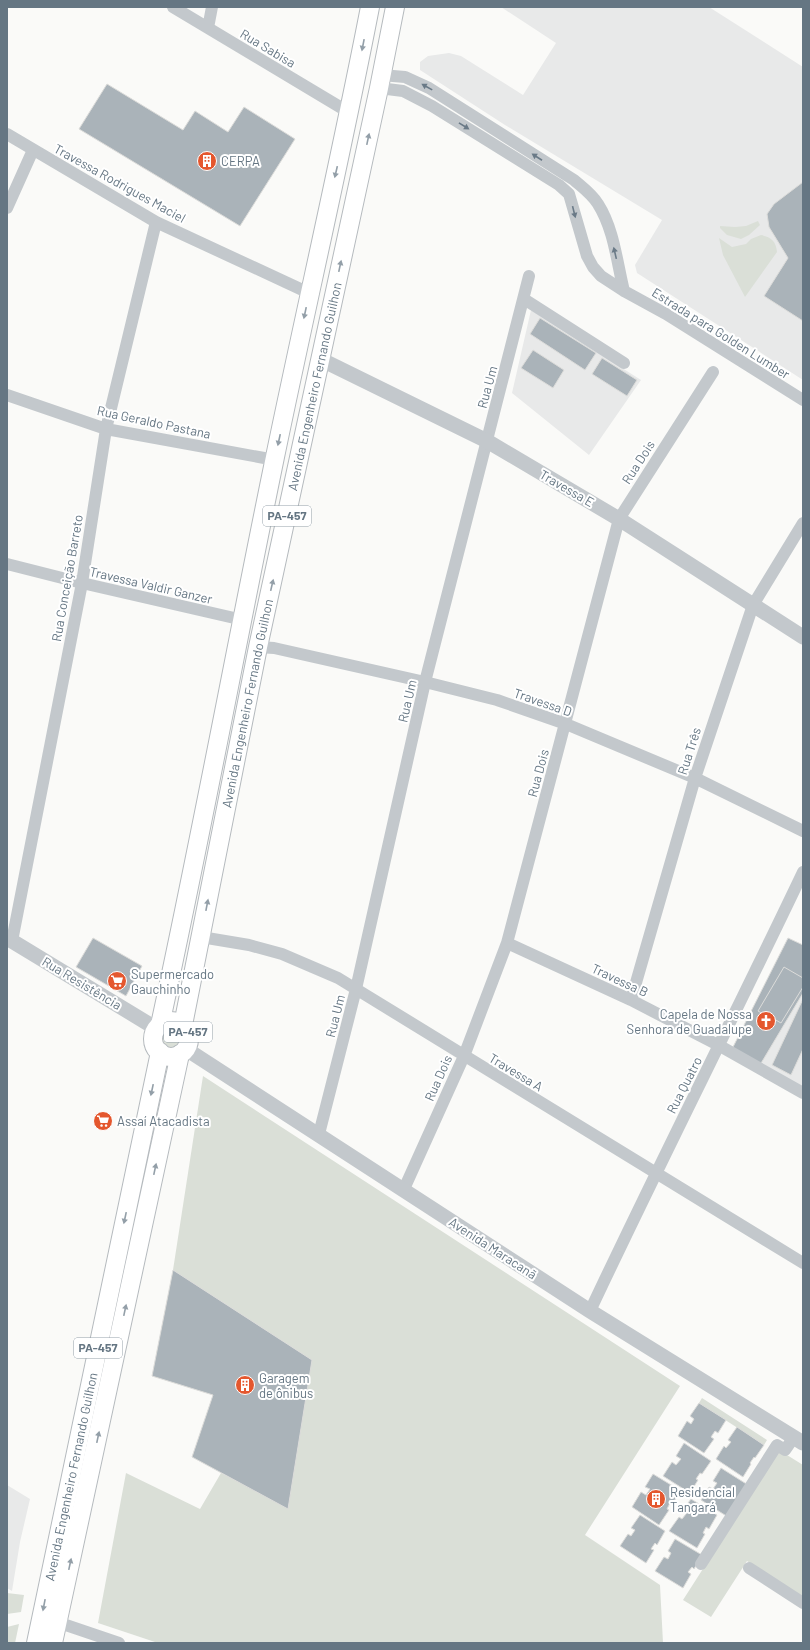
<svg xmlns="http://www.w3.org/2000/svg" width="810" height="1650" viewBox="0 0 810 1650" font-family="Barlow,sans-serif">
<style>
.built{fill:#e8e9e9}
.green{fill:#dadfd7}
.building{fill:#aab3b9;stroke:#dcdcda}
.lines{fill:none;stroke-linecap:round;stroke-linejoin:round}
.primary-casing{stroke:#b5babe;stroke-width:20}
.minor{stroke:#c3c8cc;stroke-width:12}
.tertiary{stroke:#c3c8cc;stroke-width:15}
.primary{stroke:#fff;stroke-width:18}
.oneway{fill:#939fa8}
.oneway2{fill:#6a7a87}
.labels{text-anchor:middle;stroke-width:4;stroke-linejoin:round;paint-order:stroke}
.shield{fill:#fff;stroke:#939fa8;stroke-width:1}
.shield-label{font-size:12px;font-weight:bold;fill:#657683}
.street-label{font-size:13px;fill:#657683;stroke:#fff}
.poi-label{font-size:13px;fill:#657683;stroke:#fff;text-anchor:start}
</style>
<rect width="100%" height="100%" fill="#fafaf8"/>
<path class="built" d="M 501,7 L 709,7 L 803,67 L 803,380 L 637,273 L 635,265 L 662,220 L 505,125 L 420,70 L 420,62 L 428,56 L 449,53 L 461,56 L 523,95 L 556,43 Z
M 531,310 L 641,380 L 589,455 L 512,393 Z
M 803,993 L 803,1090 L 760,1065 Z
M 7,1485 L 30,1499 L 20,1542 L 12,1591 L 7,1588 Z"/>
<path class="green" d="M 758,221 L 760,225 L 749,235 L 741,239 L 727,235 L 720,228 L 720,226 L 735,227 L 746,226 Z
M 761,235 C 771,237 776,241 777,252 L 745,297 L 723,255 L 719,238 L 732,247 L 746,244 L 751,239 Z
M160 1041a12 12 0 1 1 24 0a12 12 0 1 1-24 0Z
M 203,1076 L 680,1386 L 585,1535 L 660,1585 L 663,1643 L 158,1643 L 98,1623 L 126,1473 L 200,1509 L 221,1473 L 288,1508 L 312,1360 L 173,1270 Z
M 702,1398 L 767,1440 L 764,1445 L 699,1403 Z
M 779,1450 L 803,1465 L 803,1597 L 747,1561 L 711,1617 L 683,1600 Z
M 7,1593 L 24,1595 L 21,1612 L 7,1614 Z
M 19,1624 L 15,1643 L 7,1643 L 7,1627 Z"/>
<path class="building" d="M 107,84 L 183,130 L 195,111 L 228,132 L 244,107 L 295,139 L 240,226 L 79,129 Z
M 803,182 L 803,321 L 764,296 L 788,258 L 769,227 L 767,214 L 774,204 Z
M 540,318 L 596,353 L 585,370 L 530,334 Z
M 533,350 L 564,370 L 553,388 L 521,368 Z
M 602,358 L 637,380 L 627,396 L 592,374 Z
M 93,938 L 142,966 L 126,996 L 76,967 Z
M 788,938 L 803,945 L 803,993 L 760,1065 L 732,1049 Z
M 784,967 L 803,978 L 803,987 L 781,1023 L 774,1019 L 771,1025 L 762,1020 L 765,1015 L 758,1011 Z
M 803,999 L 803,1049 L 791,1075 L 772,1065 Z
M 173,1270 L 312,1360 L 288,1509 L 192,1457 L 213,1395 L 152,1376 Z
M 699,1403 L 726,1420 L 718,1433 L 715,1431 L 711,1437 L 714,1439 L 704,1453 L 678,1436 L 687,1421 L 691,1424 L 694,1419 L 690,1416 Z
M 737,1427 L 764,1445 L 755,1458 L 754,1457 L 750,1463 L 751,1464 L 743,1477 L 716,1459 L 724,1446 L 726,1448 L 731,1442 L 728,1440 Z
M 684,1443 L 711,1461 L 702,1474 L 700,1473 L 696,1479 L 698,1480 L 690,1493 L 663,1476 L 672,1462 L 676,1465 L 681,1459 L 676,1456 Z
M 721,1468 L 748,1485 L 728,1517 L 701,1500 L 709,1487 L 713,1489 L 717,1483 L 713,1481 Z
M 653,1474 L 681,1491 L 672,1504 L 670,1503 L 667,1509 L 669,1510 L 659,1525 L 632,1507 L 641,1492 L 646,1495 L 650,1489 L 645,1487 Z
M 691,1499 L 717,1515 L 709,1529 L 706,1527 L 703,1533 L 705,1534 L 697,1548 L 669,1531 L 679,1517 L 682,1519 L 686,1514 L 682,1511 Z
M 640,1515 L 665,1531 L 657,1545 L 655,1543 L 651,1549 L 654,1550 L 646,1563 L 620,1546 L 628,1534 L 631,1536 L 635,1530 L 631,1528 Z
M 675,1539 L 702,1555 L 694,1569 L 692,1567 L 688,1572 L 691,1574 L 683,1588 L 655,1571 L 664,1557 L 668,1559 L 671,1553 L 668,1551 Z"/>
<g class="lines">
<defs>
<g id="primary">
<circle cx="171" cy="1039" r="18"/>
<path d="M 160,1025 C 201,837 236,646 275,457 C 306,307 341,157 370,7"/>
<path id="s1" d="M 183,1025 L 258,647 L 379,88 L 395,7"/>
<path id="s2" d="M 36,1643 L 160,1052"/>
<path d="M 53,1643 L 180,1054"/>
</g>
</defs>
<use href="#primary" class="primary-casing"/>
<path class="minor" d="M 173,7 L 350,113
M 208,28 L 212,7
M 381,75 L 405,77 L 429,88 L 574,180 C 582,187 592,194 598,204 C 614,229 617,263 624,291
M 379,88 L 403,91 L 432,106 L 559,185 L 569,194 L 587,256 L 593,267 L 601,276 L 624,291 L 666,314 L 803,400
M 7,134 L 156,222 L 309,293
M 7,208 L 33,150
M 524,299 L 624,363
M 7,395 L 106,429 L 275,460
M 7,564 L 82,583 L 243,620
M 258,647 L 274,648 L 425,682 L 497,700 L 566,724 L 695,778 L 803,831
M 201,937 L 249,945 L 282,954 L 338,978 L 803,1263
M 12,941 L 82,583 L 106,429 L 156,222
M 507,943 L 631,1000 L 720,1046 L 803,1093
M 631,1000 L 695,778 L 753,605 L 803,523
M 319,1134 L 356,989 L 425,682 L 529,276
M 404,1189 L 464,1056 L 507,943 L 619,519 L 713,372
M 590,1311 C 659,1164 733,1019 803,872
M 701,1564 L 777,1445 L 785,1450 L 794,1437
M 749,1568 L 803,1603
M 57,1622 L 119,1643"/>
<path class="tertiary" d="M 320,359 L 487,441 L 619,519 L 803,637
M 7,938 L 157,1029
M 186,1049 L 590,1311 L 803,1443"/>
<use href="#primary" class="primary"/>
</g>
<defs><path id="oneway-solid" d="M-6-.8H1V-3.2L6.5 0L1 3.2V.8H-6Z"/></defs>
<g class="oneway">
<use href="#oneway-solid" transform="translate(363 45) rotate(101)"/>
<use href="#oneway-solid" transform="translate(368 139) rotate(-78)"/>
<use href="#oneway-solid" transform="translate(336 172) rotate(103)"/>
<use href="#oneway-solid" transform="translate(340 266) rotate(-78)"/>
<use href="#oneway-solid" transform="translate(305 313) rotate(102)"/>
<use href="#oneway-solid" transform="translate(279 440) rotate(102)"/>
<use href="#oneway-solid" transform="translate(272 585) rotate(-77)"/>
<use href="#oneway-solid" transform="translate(207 905) rotate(-79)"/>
<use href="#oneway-solid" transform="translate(152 1090) rotate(102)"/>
<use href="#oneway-solid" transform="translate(155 1169) rotate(-78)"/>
<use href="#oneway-solid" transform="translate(125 1218) rotate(102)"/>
<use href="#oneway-solid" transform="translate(125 1310) rotate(-78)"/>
<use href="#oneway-solid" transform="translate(98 1437) rotate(-78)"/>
<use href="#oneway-solid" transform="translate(70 1564) rotate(-78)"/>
<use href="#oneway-solid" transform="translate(44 1605) rotate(101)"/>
</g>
<g class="oneway2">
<use href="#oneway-solid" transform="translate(427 87) rotate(-151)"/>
<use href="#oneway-solid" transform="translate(464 126) rotate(32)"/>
<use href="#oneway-solid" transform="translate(537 157) rotate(-147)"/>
<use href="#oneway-solid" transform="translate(574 212) rotate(76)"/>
<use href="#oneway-solid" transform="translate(615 253) rotate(-103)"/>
</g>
<defs>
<symbol id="building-disc" viewBox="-11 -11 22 22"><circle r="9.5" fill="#e4572e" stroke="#fff"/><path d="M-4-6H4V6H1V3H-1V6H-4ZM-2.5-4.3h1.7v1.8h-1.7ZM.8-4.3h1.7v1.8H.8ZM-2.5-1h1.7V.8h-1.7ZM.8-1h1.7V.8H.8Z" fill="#fff"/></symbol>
<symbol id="supermarket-disc" viewBox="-11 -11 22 22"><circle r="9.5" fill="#e4572e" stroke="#fff"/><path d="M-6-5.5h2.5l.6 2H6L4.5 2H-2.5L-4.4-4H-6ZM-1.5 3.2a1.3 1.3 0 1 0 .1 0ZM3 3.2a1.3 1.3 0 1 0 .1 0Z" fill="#fff"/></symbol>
<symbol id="church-disc" viewBox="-11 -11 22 22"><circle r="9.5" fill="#e4572e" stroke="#fff"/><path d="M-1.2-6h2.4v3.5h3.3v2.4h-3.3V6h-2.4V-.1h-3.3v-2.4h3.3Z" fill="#fff"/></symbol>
</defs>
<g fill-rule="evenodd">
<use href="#building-disc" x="196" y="150" width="22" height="22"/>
<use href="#supermarket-disc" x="106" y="970" width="22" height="22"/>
<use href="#church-disc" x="755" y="1010" width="22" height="22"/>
<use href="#supermarket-disc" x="92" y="1110" width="22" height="22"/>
<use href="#building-disc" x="234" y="1374" width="22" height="22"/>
<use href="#building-disc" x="645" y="1488" width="22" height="22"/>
</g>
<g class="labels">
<g class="shield">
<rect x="263" y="506" width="48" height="20" rx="3"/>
<rect x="164" y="1022" width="48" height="20" rx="3"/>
<rect x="74" y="1338" width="48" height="20" rx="3"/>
</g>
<g class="shield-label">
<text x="287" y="520">PA-457</text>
<text x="188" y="1036">PA-457</text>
<text x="98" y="1352">PA-457</text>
</g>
<g class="street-label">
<text transform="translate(268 48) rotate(31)" y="5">Rua Sabisa</text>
<text transform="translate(120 183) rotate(29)" y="5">Travessa Rodrigues Maciel</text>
<text transform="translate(721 333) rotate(32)" y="5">Estrada para Golden Lumber</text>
<text dy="5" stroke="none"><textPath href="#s1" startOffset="652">Avenida Engenheiro Fernando Guilhon</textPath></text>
<text transform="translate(487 387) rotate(-75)" y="5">Rua Um</text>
<text transform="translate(154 422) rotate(12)" y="5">Rua Geraldo Pastana</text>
<text transform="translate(638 462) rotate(-57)" y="5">Rua Dois</text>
<text transform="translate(567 488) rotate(30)" y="5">Travessa E</text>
<text transform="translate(67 578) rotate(-80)" y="5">Rua Conceição Barreto</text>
<text transform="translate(151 585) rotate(13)" y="5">Travessa Valdir Ganzer</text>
<text transform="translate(407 701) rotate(-77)" y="5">Rua Um</text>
<text transform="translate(543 702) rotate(19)" y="5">Travessa D</text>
<text dy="5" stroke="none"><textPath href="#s1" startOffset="328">Avenida Engenheiro Fernando Guilhon</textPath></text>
<text transform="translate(689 751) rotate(-72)" y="5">Rua Três</text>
<text transform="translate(538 773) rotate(-75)" y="5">Rua Dois</text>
<text transform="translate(620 980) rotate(25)" y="5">Travessa B</text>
<text transform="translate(82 983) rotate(31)" y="5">Rua Resistência</text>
<text transform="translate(335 1016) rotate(-76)" y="5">Rua Um</text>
<text transform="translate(516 1072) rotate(31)" y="5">Travessa A</text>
<text transform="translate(438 1078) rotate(-66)" y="5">Rua Dois</text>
<text transform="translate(684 1085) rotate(-63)" y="5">Rua Quatro</text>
<text transform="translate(493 1248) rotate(33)" y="5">Avenida Maracanã</text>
<text dy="5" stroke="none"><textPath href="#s2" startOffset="170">Avenida Engenheiro Fernando Guilhon</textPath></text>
</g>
<g class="poi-label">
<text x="221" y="166">CERPA</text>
<text x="131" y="979">Supermercado<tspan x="131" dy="15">Gauchinho</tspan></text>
<text x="752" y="1019" text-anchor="end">Capela de Nossa<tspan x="752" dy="15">Senhora de Guadalupe</tspan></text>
<text x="117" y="1126">Assaí Atacadista</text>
<text x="259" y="1383">Garagem<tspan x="259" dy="15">de ônibus</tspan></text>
<text x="670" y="1497">Residencial<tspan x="670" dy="15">Tangará</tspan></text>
</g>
</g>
<rect width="810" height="1650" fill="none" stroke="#657683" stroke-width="16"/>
</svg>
